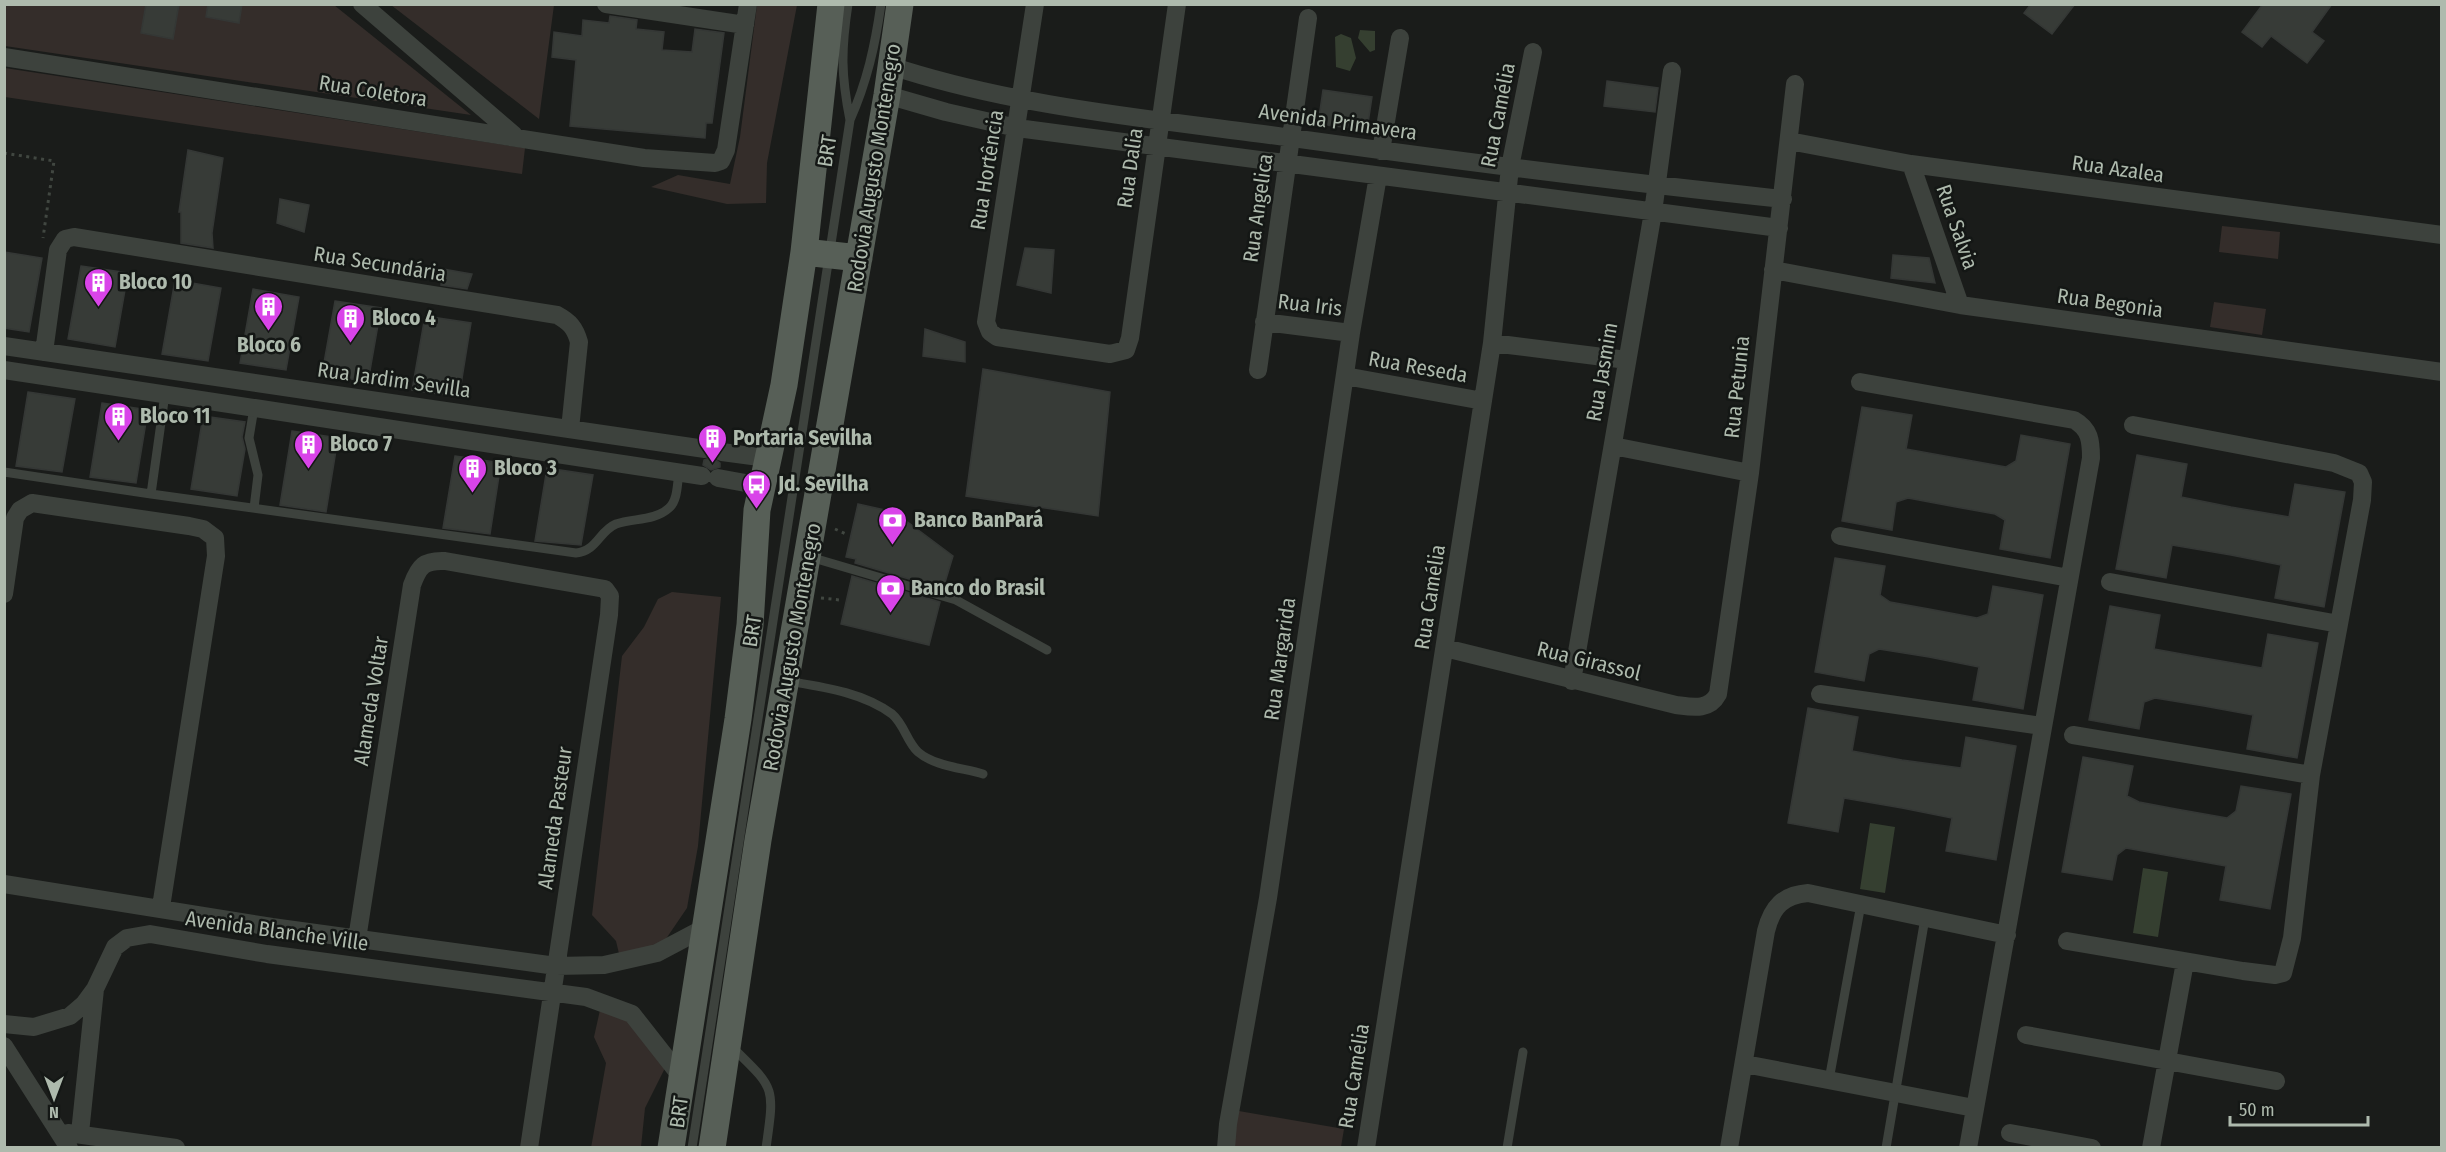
<svg xmlns="http://www.w3.org/2000/svg" width="2446" height="1152" viewBox="0 0 2446 1152" font-family="'Fira Sans Condensed',sans-serif">
<style>
.green{fill:#342d2a}
.water{fill:#353f30}
.building{fill:#373b37;stroke:#343735;stroke-width:1.5}
.lines{fill:none;stroke-linecap:round;stroke-linejoin:round}
.path{stroke:#414741;stroke-width:3;stroke-dasharray:3 4.5;stroke-linecap:butt}
.service{stroke:#3d423d;stroke-width:9}
.minor{stroke:#3d423d;stroke-width:18}
.primary{stroke:#575f57;stroke-width:27}
.labels{text-anchor:middle;stroke-width:5;stroke-linejoin:round;paint-order:stroke}
.street-label{font-size:21px;fill:#aebaad;stroke:#141715}
.poi-label{font-size:21px;font-weight:bold;fill:#aebaad;stroke:#141715;text-anchor:start}
</style>
<rect width="100%" height="100%" fill="#1a1c1a"/>
<path class="green" d="M 4,5 L 334,5 L 471,115 L 5,46 Z
M 391,5 L 554,5 L 539,119 Z
M 757,5 L 797,5 L 767,163 L 766,203 L 727,204 L 651,187 L 678,175 L 730,184 L 740,137 Z
M 5,68 L 525,148 L 522,174 L 5,97 Z
M 2222,226 L 2280,232 L 2278,259 L 2219,252 Z
M 2214,302 L 2266,309 L 2262,335 L 2210,327 Z
M 672,592 L 721,597 L 698,846 L 687,908 L 657,952 L 621,962 L 616,941 L 592,915 L 622,656 L 644,627 L 658,599 Z
M 602,1001 L 632,1014 L 668,1062 L 645,1108 L 641,1147 L 591,1148 L 606,1063 L 594,1037 Z
M 1233,1110 L 1344,1129 L 1341,1147 L 1231,1148 Z"/>
<path class="water" d="M 1360,30 L 1375,31 L 1375,50 L 1370,52 L 1358,38 Z
M 1341,34 L 1351,38 L 1356,58 L 1350,71 L 1336,67 L 1335,37 Z
M 1870,823 L 1895,827 L 1885,893 L 1860,889 Z
M 2143,868 L 2168,872 L 2158,937 L 2133,933 Z"/>
<path class="building" d="M 146,4 L 179,4 L 173,39 L 141,33 Z
M 208,4 L 242,4 L 239,23 L 206,17 Z
M 2031,4 L 2075,4 L 2052,34 L 2024,13 Z
M 2263,4 L 2332,4 L 2312,32 L 2324,41 L 2307,63 L 2271,36 L 2262,47 L 2242,32 Z
M 610,16 L 637,20 L 636,29 L 664,32 L 662,50 L 692,52 L 695,29 L 724,33 L 712,123 L 706,123 L 705,138 L 570,126 L 576,60 L 552,57 L 554,32 L 582,36 L 583,20 L 609,23 Z
M 1607,81 L 1658,88 L 1655,112 L 1604,106 Z
M 1323,90 L 1372,97 L 1367,130 L 1318,124 Z
M 188,150 L 223,158 L 212,233 L 213,248 L 181,243 L 181,212 L 179,212 Z
M 280,199 L 309,205 L 304,232 L 277,223 Z
M 1025,248 L 1054,250 L 1051,293 L 1017,285 Z
M 4,252 L 42,258 L 29,332 L 4,328 Z
M 1893,255 L 1929,258 L 1935,283 L 1891,278 Z
M 81,266 L 128,273 L 115,347 L 68,339 Z
M 443,269 L 472,274 L 467,289 L 441,285 Z
M 175,280 L 221,288 L 208,361 L 162,354 Z
M 253,289 L 299,297 L 286,370 L 240,363 Z
M 335,301 L 381,308 L 368,382 L 322,374 Z
M 425,316 L 471,323 L 459,397 L 412,390 Z
M 925,329 L 965,342 L 965,362 L 923,356 Z
M 983,369 L 1110,392 L 1098,516 L 966,496 Z
M 28,392 L 75,399 L 62,472 L 16,466 Z
M 102,403 L 148,410 L 136,483 L 90,477 Z
M 1862,407 L 1912,415 L 1906,449 L 2006,467 L 2016,461 L 2021,435 L 2070,444 L 2050,558 L 2000,549 L 2005,520 L 1995,514 L 1956,507 L 1908,498 L 1896,502 L 1892,530 L 1842,521 Z
M 203,416 L 245,422 L 242,437 L 245,449 L 237,496 L 191,489 Z
M 292,431 L 338,438 L 326,512 L 280,505 Z
M 2137,455 L 2187,464 L 2181,497 L 2231,507 L 2289,517 L 2295,484 L 2345,492 L 2324,607 L 2275,598 L 2281,565 L 2231,555 L 2172,545 L 2166,578 L 2116,569 Z
M 455,456 L 501,463 L 490,534 L 443,528 Z
M 712,457 L 720,463 L 720,467 L 711,470 L 703,465 L 704,460 Z
M 547,468 L 593,475 L 581,545 L 535,541 Z
M 858,504 L 894,512 L 953,556 L 943,589 L 855,563 L 856,559 L 846,557 Z
M 1835,558 L 1885,566 L 1880,595 L 1890,602 L 1929,609 L 1977,618 L 1988,614 L 1993,586 L 2043,595 L 2023,709 L 1973,700 L 1979,667 L 1929,657 L 1879,649 L 1869,654 L 1864,681 L 1815,672 Z
M 852,576 L 940,602 L 929,645 L 841,624 Z
M 2110,606 L 2160,615 L 2154,649 L 2204,658 L 2262,668 L 2268,634 L 2318,643 L 2297,758 L 2247,749 L 2253,715 L 2204,706 L 2155,698 L 2144,702 L 2139,729 L 2089,720 Z
M 1808,708 L 1858,717 L 1852,751 L 1902,760 L 1961,768 L 1966,737 L 2016,746 L 1996,860 L 1946,851 L 1952,818 L 1902,808 L 1844,798 L 1838,832 L 1788,823 Z
M 2083,757 L 2133,766 L 2127,796 L 2139,802 L 2176,809 L 2227,818 L 2236,811 L 2241,786 L 2291,794 L 2270,909 L 2220,900 L 2226,866 L 2126,848 L 2117,855 L 2112,880 L 2062,872 Z"/>
<g class="lines">
<path class="path" d="M 4,153 L 54,161 L 43,238
M 835,529 L 848,535
M 821,598 L 840,600"/>
<path class="service" d="M 848,4 C 841,50 841,75 850,120
M 165,394 L 151,494 L 576,553 C 597,551 599,531 616,524 C 633,518 655,521 669,508 C 678,500 677,484 679,473
M 254,408 L 249,438 L 258,475 L 254,508
M 4,472 L 151,494
M 810,557 L 956,600 L 1047,650
M 787,681 C 823,687 862,692 892,714 C 904,724 907,742 918,752 C 934,766 963,768 983,774
M 731,1046 C 775,1089 775,1085 766,1148
M 1829,1080 L 1861,904
M 692,1148 L 850,120 C 867,82 875,46 881,4
M 1507,1148 L 1523,1052
M 1886,1148 L 1925,918"/>
<path class="minor" d="M 362,4 L 514,135
M 606,4 L 745,25
M 1035,4 L 986,322 L 990,332 L 997,337 L 1110,354 L 1126,350 L 1130,338 L 1177,4
M 4,57 L 644,158 L 715,163 L 721,161 L 726,150 L 748,4
M 891,66 C 1013,106 1143,118 1270,135 C 1441,159 1611,181 1783,199
M 887,95 L 946,112 L 1017,128 L 1779,228
M 1789,141 L 1911,164 L 2442,235
M 1381,151 L 1400,38
M 1911,164 L 1960,305
M 1773,270 L 1960,305 L 2442,372
M 1264,322 L 1351,333
M 1492,343 L 1627,360
M 4,346 L 705,449
M 44,352 L 58,250 L 65,239 L 74,237 L 557,315 C 570,322 575,328 579,342 L 570,429
M 4,370 L 702,476
M 1258,370 L 1308,18
M 1345,376 L 1483,401
M 1860,382 L 2074,420 C 2090,429 2091,441 2091,458 L 1968,1148
M 1613,446 L 1750,473
M 722,452 L 766,458
M 718,478 L 762,486
M 1840,536 L 2069,578
M 2110,582 L 2339,624
M 4,594 L 15,518 L 20,510 L 32,503 L 189,526 L 203,529 L 215,538 L 216,556 L 161,907
M 1445,648 L 1676,705 C 1692,707 1709,711 1718,694 L 1750,473 L 1795,84
M 1572,681 L 1653,212 L 1672,71
M 1820,694 L 2042,726
M 2073,735 L 2311,775
M 4,884 L 272,927 L 556,966 L 604,965 L 657,953 L 708,926
M 357,939 L 412,585 C 419,566 424,560 445,561 L 605,589 L 610,596 L 609,615 L 529,1148
M 2067,941 L 2243,971 L 2275,975 L 2283,973 L 2292,938 L 2311,775 L 2362,500 L 2363,482 L 2359,473 L 2334,463 L 2133,425
M 4,1024 L 34,1027 L 70,1016 L 84,1004 L 95,989 L 115,947 L 127,938 L 150,934 L 267,954 L 586,997 L 632,1014 L 683,1079
M 2026,1035 L 2276,1081
M 4,1046 L 69,1148
M 1745,1064 L 1974,1108
M 68,1133 L 176,1148
M 80,1133 L 95,989
M 2010,1133 L 2092,1148
M 1226,1148 L 1228,1124 L 1268,898 L 1351,333 L 1378,176
M 1366,1148 L 1492,343 L 1510,167 L 1533,52
M 1729,1148 L 1766,931 C 1772,907 1783,895 1808,893 L 2007,935
M 2151,1148 L 2185,962"/>
<path class="primary" d="M 804,252 L 859,258
M 671,1148 L 738,719 L 750,625 L 757,510 L 784,385 L 804,252 L 831,4
M 712,1148 L 758,840 L 887,95 L 900,4"/>
</g>
<defs>
<symbol id="building-pin" viewBox="-11 -11 22 30"><path d="M0 17L-7.5 6A9.5 9.5 0 1 1 7.5 6Z" fill="#d944e9" stroke="#141715"/><path d="M-4-6H4V6H1V3H-1V6H-4ZM-2.5-4.3h1.7v1.8h-1.7ZM.8-4.3h1.7v1.8H.8ZM-2.5-1h1.7V.8h-1.7ZM.8-1h1.7V.8H.8Z" fill="#fff"/></symbol>
<symbol id="bus-pin" viewBox="-11 -11 22 30"><path d="M0 17L-7.5 6A9.5 9.5 0 1 1 7.5 6Z" fill="#d944e9" stroke="#141715"/><path d="M-5-6H5V4H4V6H2V4H-2V6H-4V4H-5ZM-3.5-4V0h7V-4ZM-3.5 1.2v1.5H-2V1.2ZM2 1.2v1.5H3.5V1.2Z" fill="#fff"/></symbol>
<symbol id="bank-pin" viewBox="-11 -11 22 30"><path d="M0 17L-7.5 6A9.5 9.5 0 1 1 7.5 6Z" fill="#d944e9" stroke="#141715"/><path d="M-6-4H6V4H-6ZM0-2.3a2.3 2.3 0 1 0 0 4.6a2.3 2.3 0 1 0 0-4.6Z" fill="#fff"/></symbol>
</defs>
<g fill-rule="evenodd">
<use href="#building-pin" x="82" y="266" width="33" height="45"/>
<use href="#building-pin" x="252" y="290" width="33" height="45"/>
<use href="#building-pin" x="334" y="302" width="33" height="45"/>
<use href="#building-pin" x="102" y="400" width="33" height="45"/>
<use href="#building-pin" x="696" y="422" width="33" height="45"/>
<use href="#building-pin" x="292" y="428" width="33" height="45"/>
<use href="#building-pin" x="456" y="452" width="33" height="45"/>
<use href="#bus-pin" x="740" y="468" width="33" height="45"/>
<use href="#bank-pin" x="876" y="504" width="33" height="45"/>
<use href="#bank-pin" x="874" y="572" width="33" height="45"/>
</g>
<g class="labels">
<g class="street-label">
<text transform="translate(373 91) rotate(9)" y="7">Rua Coletora</text>
<text transform="translate(1498 115) rotate(-79)" y="7">Rua Camélia</text>
<text transform="translate(1338 122) rotate(8)" y="7">Avenida Primavera</text>
<text transform="translate(827 151) rotate(-81)" y="7">BRT</text>
<text transform="translate(874 168) rotate(-81)" y="7">Rodovia Augusto Montenegro</text>
<text transform="translate(1130 168) rotate(-82)" y="7">Rua Dalia</text>
<text transform="translate(2118 169) rotate(8)" y="7">Rua Azalea</text>
<text transform="translate(987 170) rotate(-81)" y="7">Rua Hortência</text>
<text transform="translate(1258 208) rotate(-82)" y="7">Rua Angelica</text>
<text transform="translate(1957 227) rotate(71)" y="7">Rua Salvia</text>
<text transform="translate(380 264) rotate(9)" y="7">Rua Secundária</text>
<text transform="translate(2110 303) rotate(8)" y="7">Rua Begonia</text>
<text transform="translate(1310 305) rotate(7)" y="7">Rua Iris</text>
<text transform="translate(1418 367) rotate(10)" y="7">Rua Reseda</text>
<text transform="translate(1602 372) rotate(-80)" y="7">Rua Jasmim</text>
<text transform="translate(394 380) rotate(8)" y="7">Rua Jardim Sevilla</text>
<text transform="translate(1737 387) rotate(-84)" y="7">Rua Petunia</text>
<text transform="translate(1430 597) rotate(-81)" y="7">Rua Camélia</text>
<text transform="translate(752 631) rotate(-81)" y="7">BRT</text>
<text transform="translate(792 647) rotate(-80)" y="7">Rodovia Augusto Montenegro</text>
<text transform="translate(1280 659) rotate(-82)" y="7">Rua Margarida</text>
<text transform="translate(1589 661) rotate(14)" y="7">Rua Girassol</text>
<text transform="translate(371 701) rotate(-81)" y="7">Alameda Voltar</text>
<text transform="translate(555 818) rotate(-82)" y="7">Alameda Pasteur</text>
<text transform="translate(277 931) rotate(8)" y="7">Avenida Blanche Ville</text>
<text transform="translate(1354 1076) rotate(-81)" y="7">Rua Camélia</text>
<text transform="translate(679 1112) rotate(-82)" y="7">BRT</text>
</g>
<g class="poi-label">
<text x="119" y="289">Bloco 10</text>
<text x="372" y="325">Bloco 4</text>
<text x="269" y="352" text-anchor="middle">Bloco 6</text>
<text x="140" y="423">Bloco 11</text>
<text x="733" y="445">Portaria Sevilha</text>
<text x="330" y="451">Bloco 7</text>
<text x="494" y="475">Bloco 3</text>
<text x="778" y="491">Jd. Sevilha</text>
<text x="914" y="527">Banco BanPará</text>
<text x="911" y="595">Banco do Brasil</text>
</g>
</g>
<rect width="2446" height="1152" fill="none" stroke="#aebaad" stroke-width="12"/>
<g transform="translate(54 1098) rotate(180)" stroke="#141715" stroke-width="4.5" paint-order="stroke">
<path d="M0-4.5L10 22L0 15L-10 22Z" fill="#aebaad"/>
<text y="-9" font-size="16" font-weight="bold" text-anchor="middle" fill="#aebaad">N</text>
</g>
<path d="M2230 1116v9h138v-9" fill="none" stroke="#aebaad" stroke-width="3"/>
<text x="2239" y="1116" font-size="18" fill="#aebaad" stroke="#141715" stroke-width="4.5" paint-order="stroke">50 m</text>
</svg>
